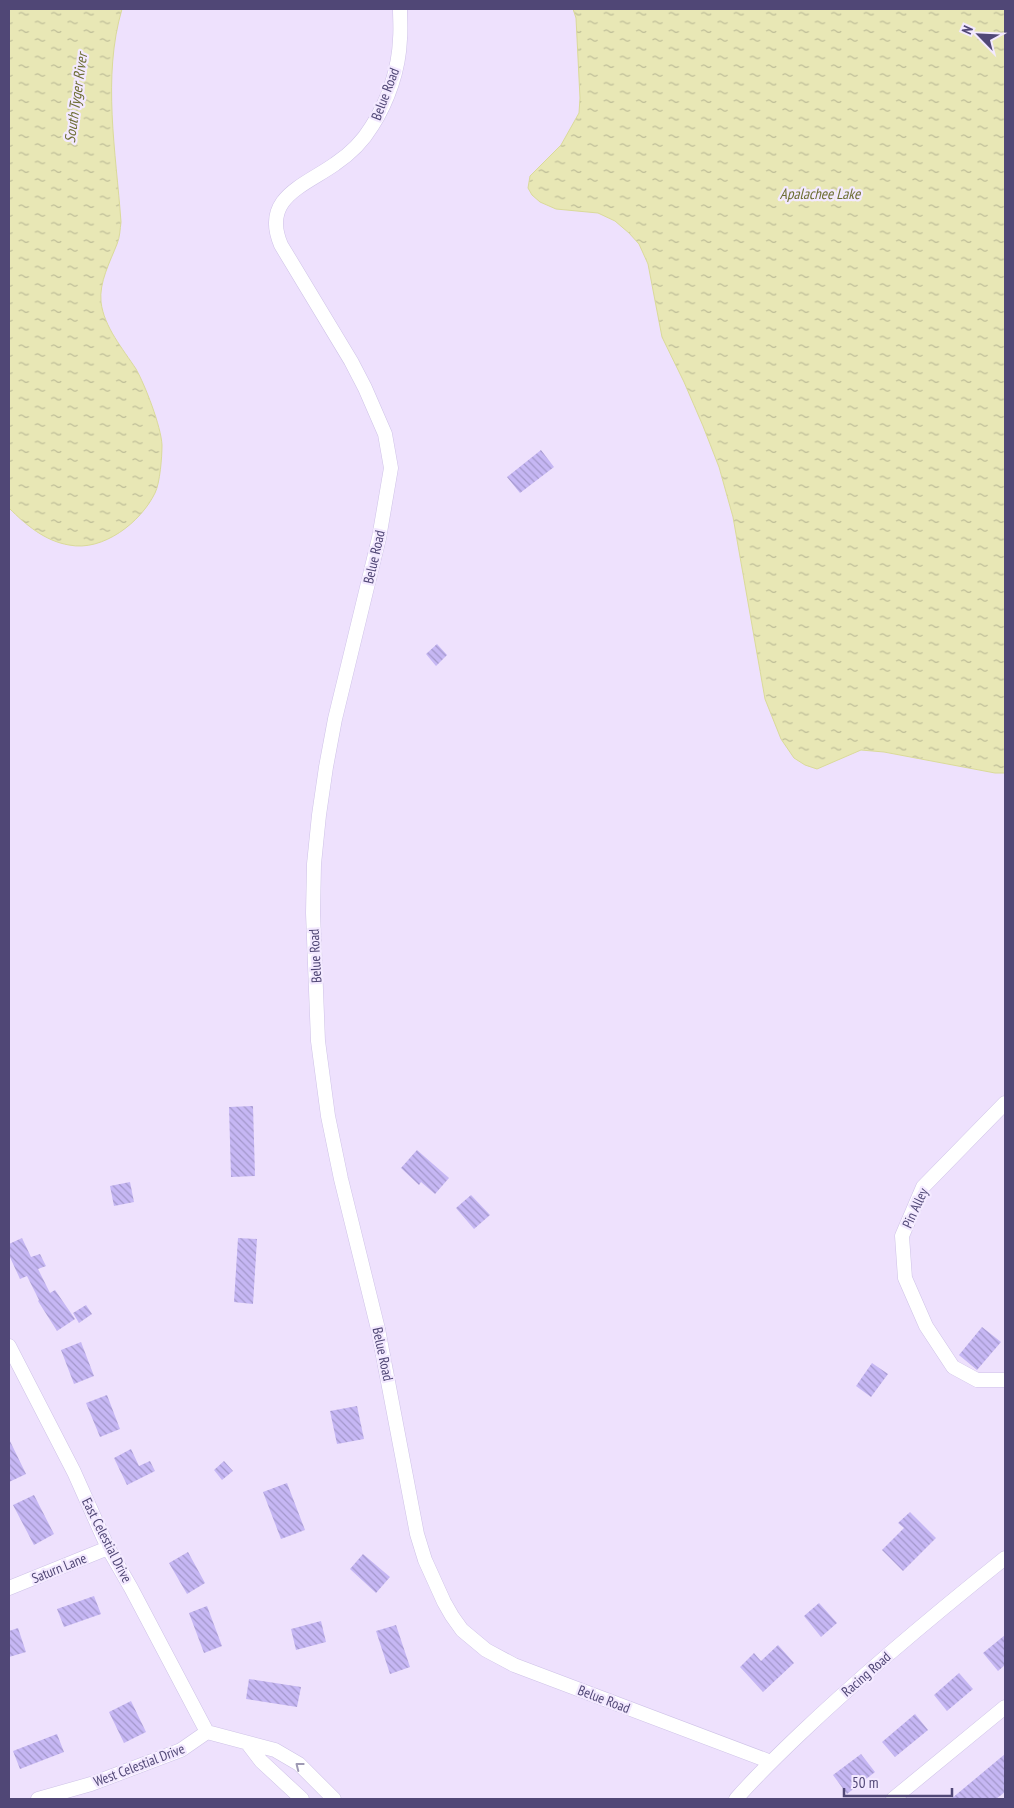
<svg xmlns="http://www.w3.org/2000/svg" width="1014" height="1808" viewBox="0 0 1014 1808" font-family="'PT Sans Narrow',sans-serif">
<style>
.water{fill:url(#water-ripples);stroke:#dada9a}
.building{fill:url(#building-back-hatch)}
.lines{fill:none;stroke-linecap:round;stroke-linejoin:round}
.minor-casing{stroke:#cec2e7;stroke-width:15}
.minor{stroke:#fff;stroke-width:14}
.oneway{stroke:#9f9ab4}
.labels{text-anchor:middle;stroke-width:4.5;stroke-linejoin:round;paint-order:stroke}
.street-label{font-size:14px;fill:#504776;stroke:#f3e9ff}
.water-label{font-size:15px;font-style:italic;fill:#6d6e34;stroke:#f3e9ff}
</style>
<defs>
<pattern id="water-ripples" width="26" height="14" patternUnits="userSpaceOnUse" patternTransform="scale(1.25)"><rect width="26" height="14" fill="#e8e7b5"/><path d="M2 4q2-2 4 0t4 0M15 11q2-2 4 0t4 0" fill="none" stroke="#bebd98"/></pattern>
<pattern id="building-back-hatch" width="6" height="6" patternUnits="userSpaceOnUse" patternTransform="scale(1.25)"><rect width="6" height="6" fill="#c6b7f4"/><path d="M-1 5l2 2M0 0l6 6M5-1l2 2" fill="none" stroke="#a397ca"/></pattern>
</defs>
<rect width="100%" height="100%" fill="#eee1fd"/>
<path class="water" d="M 9,9 L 122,9 C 102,77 116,152 121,222 C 120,229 120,237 117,244 C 110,262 99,282 101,302 C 104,327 123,349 136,369 C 145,385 161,426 162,445 C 162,457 160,483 155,493 C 141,522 103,552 69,545 C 45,541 26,525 9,508 Z
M 573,9 L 1005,9 L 1005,773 L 995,773 L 884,752 L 861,750 L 817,769 L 805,765 L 794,758 L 781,739 L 765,699 L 733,517 L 719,467 L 703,426 L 684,382 L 662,337 L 648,264 L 639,244 L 629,233 L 615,221 L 598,213 L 556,209 L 540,202 L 532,195 L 528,188 L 530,176 L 561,145 L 579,113 L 580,98 L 576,18 Z"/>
<path class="building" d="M 541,450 L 554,467 L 520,493 L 507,477 Z
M 437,644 L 447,655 L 436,666 L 426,654 Z
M 253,1106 L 255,1176 L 231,1177 L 229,1107 Z
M 417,1150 L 449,1178 L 435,1194 L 421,1182 L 419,1185 L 401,1168 Z
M 130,1182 L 134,1202 L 114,1206 L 110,1186 Z
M 471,1195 L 490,1215 L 474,1229 L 456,1208 Z
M 22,1238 L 31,1257 L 40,1254 L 46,1266 L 38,1269 L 50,1293 L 55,1290 L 75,1319 L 57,1331 L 38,1301 L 39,1300 L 27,1276 L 20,1279 L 9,1255 L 9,1244 Z
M 238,1238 L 257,1239 L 253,1304 L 234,1302 Z
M 86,1305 L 92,1314 L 79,1323 L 73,1313 Z
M 982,1327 L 1001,1342 L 977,1370 L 959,1355 Z
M 81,1342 L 94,1376 L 74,1384 L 61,1350 Z
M 872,1363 L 888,1374 L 871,1397 L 856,1386 Z
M 107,1395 L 120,1429 L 100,1437 L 86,1403 Z
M 357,1406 L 364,1439 L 337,1444 L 330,1411 Z
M 9,1439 L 26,1474 L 9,1482 Z
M 131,1449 L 139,1466 L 150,1461 L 155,1471 L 127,1485 L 114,1458 Z
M 224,1461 L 233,1471 L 222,1480 L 214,1470 Z
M 287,1483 L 305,1530 L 281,1539 L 263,1492 Z
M 34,1495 L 54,1534 L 34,1545 L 13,1505 Z
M 910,1512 L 936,1538 L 903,1571 L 882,1550 L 904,1528 L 898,1523 Z
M 188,1552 L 205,1583 L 187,1594 L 169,1563 Z
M 363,1554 L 390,1577 L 376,1593 L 350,1569 Z
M 94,1596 L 101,1614 L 64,1627 L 57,1609 Z
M 819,1603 L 837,1623 L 821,1637 L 804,1616 Z
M 207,1606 L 222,1646 L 204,1653 L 189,1613 Z
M 321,1621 L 326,1642 L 296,1650 L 291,1629 Z
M 396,1625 L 410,1667 L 390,1674 L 376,1631 Z
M 18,1628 L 26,1652 L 9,1657 L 9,1631 Z
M 1005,1635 L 1005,1665 L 998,1671 L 983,1653 Z
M 778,1645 L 794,1663 L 763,1692 L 740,1667 L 754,1653 L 761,1661 Z
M 959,1673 L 973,1689 L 947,1711 L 934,1695 Z
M 249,1679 L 301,1687 L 297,1707 L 246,1699 Z
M 131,1701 L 146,1732 L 124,1743 L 109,1712 Z
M 915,1714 L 928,1730 L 895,1757 L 882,1742 Z
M 57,1734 L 64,1752 L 20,1769 L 13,1751 Z
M 861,1754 L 875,1772 L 847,1794 L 833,1775 Z
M 1005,1754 L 1005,1792 L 996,1799 L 951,1799 Z"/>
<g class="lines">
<defs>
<path id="minor" d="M 400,9 C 400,19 401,29 400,39 C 399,69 388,101 372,126 C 363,141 350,154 335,164 C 304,186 261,198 281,245 L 351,361 L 365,388 L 385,434 L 391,468 L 379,538 L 335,719 L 326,767 L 319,815 L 314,864 L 313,913 L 318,1041 L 328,1116 L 341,1179 L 378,1329 L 417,1534 L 425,1560 L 444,1602 L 452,1616 L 462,1630 L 486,1650 L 514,1665 L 771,1762
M 1005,1103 L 923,1187 L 902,1236 L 905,1278 L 926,1326 L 953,1367 L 977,1380 L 1005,1380
M 9,1346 L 74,1472 L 108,1548 L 131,1588 L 207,1732
M 9,1588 L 108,1548
M 207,1732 L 275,1750 L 299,1764 L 334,1799
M 248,1744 L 261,1761 L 302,1799
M 38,1799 L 91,1784 L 181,1750 L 207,1732
M 736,1799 C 756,1776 778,1755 800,1734 C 865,1672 935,1614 1005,1558
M 893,1799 L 1005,1707"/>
</defs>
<use href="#minor" class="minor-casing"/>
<use href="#minor" class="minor"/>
</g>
<defs><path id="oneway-chevron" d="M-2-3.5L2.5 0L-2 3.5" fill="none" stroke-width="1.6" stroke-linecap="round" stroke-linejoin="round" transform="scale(1.25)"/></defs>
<use class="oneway" href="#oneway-chevron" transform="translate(299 1766) rotate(-142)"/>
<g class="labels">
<g class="street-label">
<text transform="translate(385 94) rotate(-69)" y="5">Belue Road</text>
<text transform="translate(374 557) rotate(-77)" y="5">Belue Road</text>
<text transform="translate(315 956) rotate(-93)" y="5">Belue Road</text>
<text transform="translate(915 1208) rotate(-65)" y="5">Pin Alley</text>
<text transform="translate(383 1354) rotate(78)" y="5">Belue Road</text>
<text transform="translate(107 1540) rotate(63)" y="5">East Celestial Drive</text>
<text transform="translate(59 1568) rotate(-22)" y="5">Saturn Lane</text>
<text transform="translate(866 1674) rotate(-41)" y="5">Racing Road</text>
<text transform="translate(604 1699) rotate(21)" y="5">Belue Road</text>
<text transform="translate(139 1765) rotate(-21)" y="5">West Celestial Drive</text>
</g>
<g class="water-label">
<text transform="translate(76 98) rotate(-82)" y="5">South Tyger River</text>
<text x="820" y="199">Apalachee Lake</text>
</g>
</g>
<rect width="1014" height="1808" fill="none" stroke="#504776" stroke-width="20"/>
<g transform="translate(979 35) rotate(294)" stroke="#f3e9ff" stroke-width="4" paint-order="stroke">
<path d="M0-4L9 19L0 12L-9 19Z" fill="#504776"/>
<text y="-8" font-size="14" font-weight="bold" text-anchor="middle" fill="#504776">N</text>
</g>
<path d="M844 1788v8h108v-8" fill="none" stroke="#504776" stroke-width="2.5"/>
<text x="852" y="1788" font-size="15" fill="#504776" stroke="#f3e9ff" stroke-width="4" paint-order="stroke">50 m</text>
</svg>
